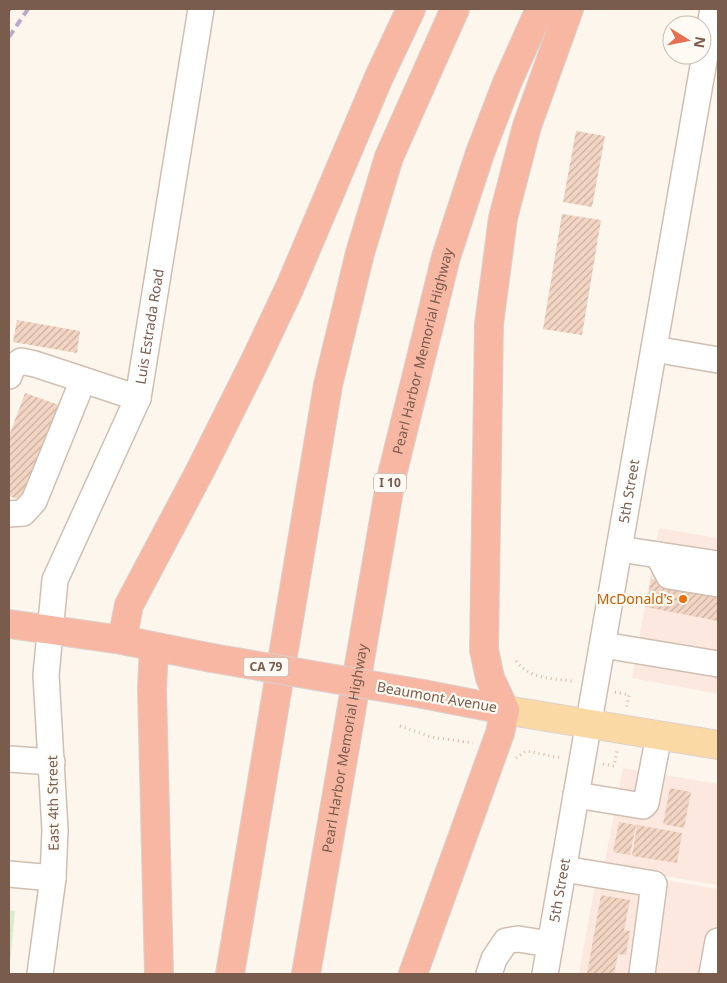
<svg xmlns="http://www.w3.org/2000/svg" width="727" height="983" viewBox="0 0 727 983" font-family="'Noto Sans',sans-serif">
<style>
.commercial{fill:#fde8e0}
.grass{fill:url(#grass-tufts)}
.building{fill:url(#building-hatch)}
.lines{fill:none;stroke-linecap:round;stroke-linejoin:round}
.minor-casing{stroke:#d1beb0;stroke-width:28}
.major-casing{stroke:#dad1cd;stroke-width:30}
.highway-casing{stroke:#dad1cd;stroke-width:30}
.path{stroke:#d9b8a5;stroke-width:3;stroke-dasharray:1 4;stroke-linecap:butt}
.minor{stroke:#fff;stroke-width:25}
.major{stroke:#fbd9a5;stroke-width:28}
.highway{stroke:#f7b7a3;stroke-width:28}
.rail{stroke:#b9a8c9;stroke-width:4;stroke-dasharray:8 5;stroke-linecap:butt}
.highway-bridge-casing{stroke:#dad1cd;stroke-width:30;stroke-linecap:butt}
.highway-bridge{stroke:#f7b7a3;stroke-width:28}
.food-dot{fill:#e8710a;stroke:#fffaf3;stroke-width:2}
.labels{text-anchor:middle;stroke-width:4.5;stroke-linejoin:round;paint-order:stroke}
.shield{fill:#fffaf3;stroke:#a28b7f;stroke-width:1}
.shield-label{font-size:12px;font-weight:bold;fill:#7a5c4d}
.street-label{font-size:14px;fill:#7a5c4d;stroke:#fffaf3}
.food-label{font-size:14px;fill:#c56008;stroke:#fffaf3;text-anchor:end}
</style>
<defs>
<pattern id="grass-tufts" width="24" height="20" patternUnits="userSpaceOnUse" patternTransform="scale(1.25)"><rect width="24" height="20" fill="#d8ecc9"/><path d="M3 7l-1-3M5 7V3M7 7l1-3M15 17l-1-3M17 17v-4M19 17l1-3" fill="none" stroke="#b4c2a5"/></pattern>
<pattern id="building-hatch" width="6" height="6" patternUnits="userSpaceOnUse" patternTransform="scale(1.25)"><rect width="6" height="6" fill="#f3d5c3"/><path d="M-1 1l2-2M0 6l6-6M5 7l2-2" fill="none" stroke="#cab0a1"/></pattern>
</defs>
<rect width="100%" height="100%" fill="#fdf6ec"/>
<path class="commercial" d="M 659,528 L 718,538 L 718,694 L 632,678 Z
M 623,768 L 718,784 L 718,885 L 604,866 Z
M 598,869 L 718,889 L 718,974 L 579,974 Z"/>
<path class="grass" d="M 9,910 L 15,911 L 9,974 Z"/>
<path class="building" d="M 576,131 L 605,136 L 592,207 L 563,202 Z
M 562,214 L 601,220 L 582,335 L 543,329 Z
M 17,320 L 80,331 L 77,353 L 13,342 Z
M 25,393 L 59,405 L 24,501 L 9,496 L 9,436 Z
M 651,579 L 718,591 L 718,621 L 646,607 Z
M 670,788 L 691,792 L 684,828 L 663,824 Z
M 619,822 L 636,825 L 630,855 L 613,852 Z
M 637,825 L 682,833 L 677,863 L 632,856 Z
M 601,895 L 630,900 L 624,930 L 630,931 L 626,955 L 618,954 L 614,974 L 587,974 Z"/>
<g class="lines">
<defs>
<g id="minor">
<path d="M 654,349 L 718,360"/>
<path d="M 9,376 L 12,368 L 21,361 L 35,364 L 138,398"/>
<path d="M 9,514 L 23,513 L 34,501 L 83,380"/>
<path d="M 619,549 L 718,564"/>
<path d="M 658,555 L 669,576 L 718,584"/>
<path d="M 603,645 L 718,664"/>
<path d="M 9,759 L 52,762"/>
<path d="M 576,795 L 643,806 L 646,803 L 659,735"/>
<path d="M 564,869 L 654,884 L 642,974"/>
<path d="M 9,874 L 53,878"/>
<path id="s1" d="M 40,974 L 53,878 L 55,830 L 46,675 L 55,580 L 138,398 L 201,9"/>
<path d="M 489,974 L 494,959 L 506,941 L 518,939 L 550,944"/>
<path id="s2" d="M 545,974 L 713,9"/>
<path d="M 712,974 L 718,941"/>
</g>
<path id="major" d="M 505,710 L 718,745"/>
<g id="highway">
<path d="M 9,624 L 122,640 L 212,658"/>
<path d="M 122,640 L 129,605 L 200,471 L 254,363 L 290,287 L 379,77 L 411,9"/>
<path d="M 154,647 L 152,689 L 159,974"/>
<path d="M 423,694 L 505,710"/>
<path d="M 230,974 L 328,385 L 360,253 L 389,157 L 455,9"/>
<path id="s3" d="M 306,974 L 391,479 L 446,257 L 480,153 L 507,83 L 540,9"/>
<path d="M 413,974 L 500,733 L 505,710 L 490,678 L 484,650 L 489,324 L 503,218 L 527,126 L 569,9"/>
</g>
</defs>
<use href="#minor" class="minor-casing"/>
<use href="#major" class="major-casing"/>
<use href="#highway" class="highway-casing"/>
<path class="path" d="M 516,661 C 532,681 553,677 575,682
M 615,692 L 629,695 L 626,709
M 400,726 L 431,737 L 473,743
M 516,758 L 526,751 L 562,758
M 603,764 L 614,766 L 617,751"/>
<use href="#minor" class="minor"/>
<use href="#major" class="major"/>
<use href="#highway" class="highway"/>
<path class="rail" d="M 9,10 L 10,9
M 9,37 L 28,9"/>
<defs>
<path id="highway-bridge" d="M 212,658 L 423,694"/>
</defs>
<use href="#highway-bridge" class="highway-bridge-casing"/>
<use href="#highway-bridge" class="highway-bridge"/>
</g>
<circle class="food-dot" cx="683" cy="599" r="5"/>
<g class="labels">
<g class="shield">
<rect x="374" y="473.5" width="32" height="19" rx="4"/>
<rect x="243.5" y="657.5" width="45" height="19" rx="4"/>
</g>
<g class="shield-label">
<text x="390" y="487">I 10</text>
<text x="266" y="671">CA 79</text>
</g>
<g class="street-label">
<text dy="5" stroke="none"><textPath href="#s1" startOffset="668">Luis Estrada Road</textPath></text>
<text dy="5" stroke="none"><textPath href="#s3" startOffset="634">Pearl Harbor Memorial Highway</textPath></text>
<text dy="5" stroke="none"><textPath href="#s2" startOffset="490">5th Street</textPath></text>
<text transform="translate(437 697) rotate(10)" y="5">Beaumont Avenue</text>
<text dy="5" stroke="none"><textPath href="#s3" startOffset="229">Pearl Harbor Memorial Highway</textPath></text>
<text transform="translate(53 803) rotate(-91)" y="5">East 4th Street</text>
<text dy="5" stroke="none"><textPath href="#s2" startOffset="85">5th Street</textPath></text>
</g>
<g class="food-label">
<text x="673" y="604">McDonald's</text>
</g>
</g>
<rect width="727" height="983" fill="none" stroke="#7a5c4d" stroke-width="20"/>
<g transform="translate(687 40) rotate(100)"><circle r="24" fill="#fffaf3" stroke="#cabbb1"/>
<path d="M0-4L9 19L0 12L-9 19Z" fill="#e76f51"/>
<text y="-8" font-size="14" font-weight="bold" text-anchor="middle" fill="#7a5c4d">N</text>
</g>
</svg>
